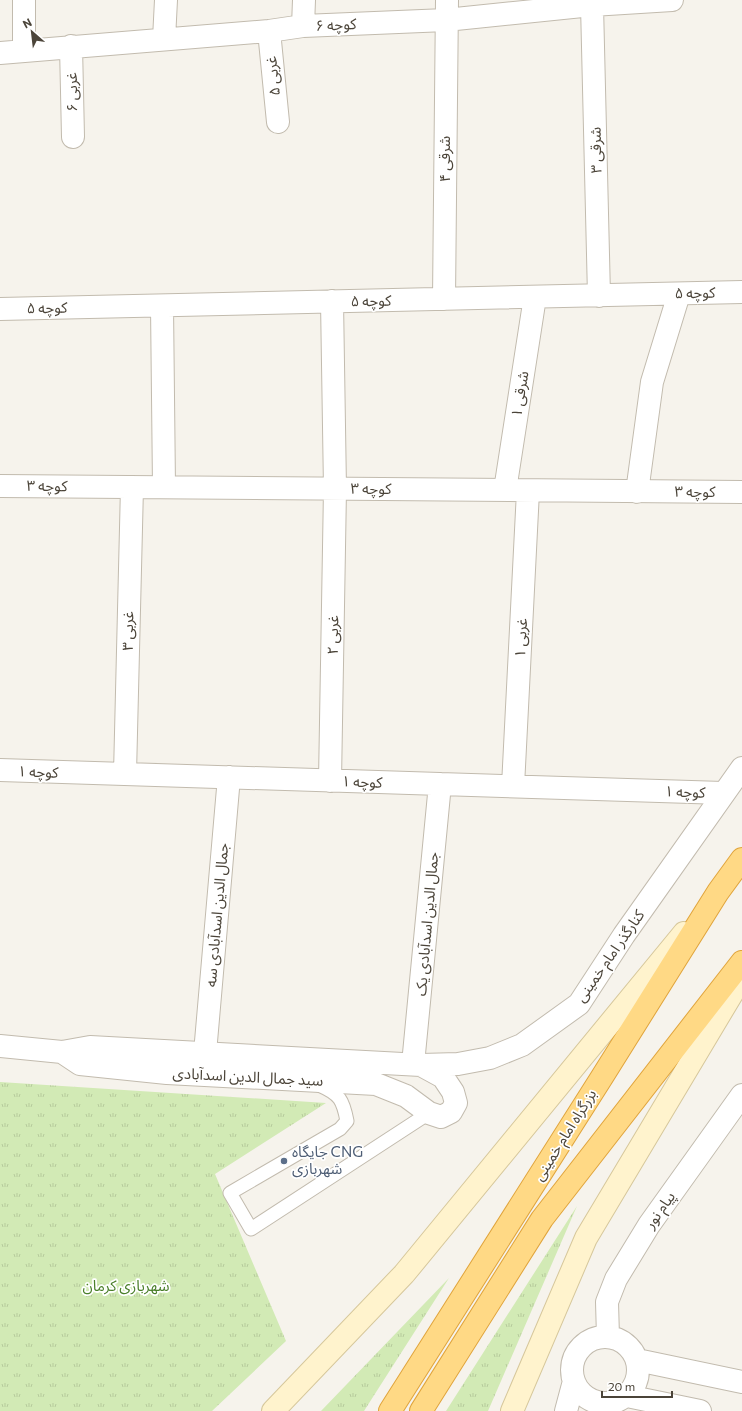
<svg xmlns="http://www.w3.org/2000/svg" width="742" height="1411" viewBox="0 0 742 1411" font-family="Commissioner,'Noto Sans Arabic',sans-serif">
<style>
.grass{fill:url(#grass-tufts)}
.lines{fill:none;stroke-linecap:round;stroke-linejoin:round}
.service-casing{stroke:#c2bbae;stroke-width:15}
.minor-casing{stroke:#c2bbae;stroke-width:24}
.tertiary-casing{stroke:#c2bbae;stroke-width:24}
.secondary-casing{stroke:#d6c79b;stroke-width:24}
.trunk-casing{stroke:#e0a43c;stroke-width:24}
.service{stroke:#fff;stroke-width:13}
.minor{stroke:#fff;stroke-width:22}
.tertiary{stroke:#fff;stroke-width:22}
.secondary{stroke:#fff3cd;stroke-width:22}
.trunk{stroke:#ffd985;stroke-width:22}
.service-dot{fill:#5c6f8a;stroke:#fff;stroke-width:1.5}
.labels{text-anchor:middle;stroke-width:3.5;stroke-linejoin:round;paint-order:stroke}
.street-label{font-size:15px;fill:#4b4439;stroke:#fff}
.service-label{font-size:15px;fill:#4e5e75;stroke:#fff;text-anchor:start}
.park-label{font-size:15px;fill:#4a7f2a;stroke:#fff}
</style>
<defs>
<pattern id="grass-tufts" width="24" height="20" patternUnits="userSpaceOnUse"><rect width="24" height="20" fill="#d2eab5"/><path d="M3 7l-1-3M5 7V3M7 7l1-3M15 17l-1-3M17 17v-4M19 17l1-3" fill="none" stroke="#b6ca9c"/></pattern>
</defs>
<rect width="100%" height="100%" fill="#f6f3ec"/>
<path class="grass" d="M 0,1082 L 326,1103 L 215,1174 L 286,1341 L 212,1411 L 0,1411 Z
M 577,1206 L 488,1411 L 446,1411 Z
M 449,1278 L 364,1411 L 321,1411 Z"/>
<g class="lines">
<defs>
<path id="service" d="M 319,1085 C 340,1094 343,1100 347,1121 L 340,1129 L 230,1193 L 251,1229 L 429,1113"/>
<path id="minor" d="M 24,0 L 24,51
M 592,5 L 599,296
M 303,26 L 304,0
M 269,31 L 278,122
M 164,39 L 166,0
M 71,46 L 73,137
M 0,53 L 269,31 L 303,26 L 446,20 L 592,5 L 672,0
M 444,299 L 447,0
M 162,306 L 164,487
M 0,309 L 742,292
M 0,486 L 742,492
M 505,490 L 535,297
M 637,492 L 652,382 L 679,294
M 0,770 L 723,793
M 125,774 L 132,487
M 330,781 L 335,489 L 332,301
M 513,786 L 528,491
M 205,1053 L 229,777
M 413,1064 L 440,784"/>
<path id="tertiary" d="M 0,1046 L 62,1052 L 90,1047 L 421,1065 L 458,1064 L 490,1058 L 522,1045 L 579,1004 L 624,935 L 742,768
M 62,1052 L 80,1064 L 167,1073 L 376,1084 L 406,1096 L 429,1113 L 441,1117 L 451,1112 L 456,1103 L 453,1092 L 443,1077 L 421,1065
M 608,1337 L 607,1302 L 616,1279 L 649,1225 L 742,1095
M572 1370a33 33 0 1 1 66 0a33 33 0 1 1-66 0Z
M 637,1360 L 742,1382
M 627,1396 L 700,1411
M 566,1411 L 574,1381"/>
<path id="secondary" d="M 273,1411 L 404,1274 L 684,933
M 512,1411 L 586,1238 L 742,977"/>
<path id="trunk" d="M 390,1411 L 602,1077 L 718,892 L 742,859
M 421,1411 L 542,1219 L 742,962"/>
</defs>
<use href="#service" class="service-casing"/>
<use href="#minor" class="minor-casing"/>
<use href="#tertiary" class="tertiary-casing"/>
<use href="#secondary" class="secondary-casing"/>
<use href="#trunk" class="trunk-casing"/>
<use href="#service" class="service"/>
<use href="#minor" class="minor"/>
<use href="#tertiary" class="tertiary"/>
<use href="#secondary" class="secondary"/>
<use href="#trunk" class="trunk"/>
</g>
<circle class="service-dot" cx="284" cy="1161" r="4"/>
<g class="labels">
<g class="street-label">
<text transform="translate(336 25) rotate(-3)" y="5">کوچه ۶</text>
<text transform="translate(273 76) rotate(-96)" y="5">غربی ۵</text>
<text transform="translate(72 92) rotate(-91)" y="5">غربی ۶</text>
<text transform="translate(596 150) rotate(-91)" y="5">شرقی ۳</text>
<text transform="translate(445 159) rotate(-90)" y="5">شرقی ۴</text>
<text transform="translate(695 293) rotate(-1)" y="5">کوچه ۵</text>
<text transform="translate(371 301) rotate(-1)" y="5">کوچه ۵</text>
<text transform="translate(47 308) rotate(-1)" y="5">کوچه ۵</text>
<text transform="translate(520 394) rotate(-81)" y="5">شرقی ۱</text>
<text transform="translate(47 486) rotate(1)" y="5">کوچه ۳</text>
<text x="371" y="494">کوچه ۳</text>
<text x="695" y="497">کوچه ۳</text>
<text transform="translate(128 631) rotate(-89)" y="5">غربی ۳</text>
<text transform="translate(333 635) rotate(-89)" y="5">غربی ۲</text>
<text transform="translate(521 638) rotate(-87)" y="5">غربی ۱</text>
<text transform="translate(38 772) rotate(2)" y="5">کوچه ۱</text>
<text transform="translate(362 782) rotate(2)" y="5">کوچه ۱</text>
<text transform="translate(685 792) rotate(2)" y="5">کوچه ۱</text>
<text transform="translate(217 915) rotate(-85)" y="5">جمال الدین اسدآبادی سه</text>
<text transform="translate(427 924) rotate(-85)" y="5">جمال الدین اسدآبادی یک</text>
<text transform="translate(610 956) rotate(-55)" y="5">کنارگذر امام خمینی</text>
<text transform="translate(248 1077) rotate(3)" y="5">سید جمال الدین اسدآبادی</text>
<text transform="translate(565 1135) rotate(-58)" y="5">بزرگراه امام خمینی</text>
<text transform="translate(660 1210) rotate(-55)" y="5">پیام نور</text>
</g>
<g class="service-label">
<text x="292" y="1157">جایگاه CNG<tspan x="292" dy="17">شهربازی</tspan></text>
</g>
<g class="park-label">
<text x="126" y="1291">شهربازی کرمان</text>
</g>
</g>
<g transform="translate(32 32) rotate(332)" stroke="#ffffff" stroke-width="3" paint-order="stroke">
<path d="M0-3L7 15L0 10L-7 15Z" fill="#4b4439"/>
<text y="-6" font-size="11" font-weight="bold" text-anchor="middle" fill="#4b4439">N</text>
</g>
<path d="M602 1391v6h70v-6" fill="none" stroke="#4b4439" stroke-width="2"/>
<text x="608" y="1391" font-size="12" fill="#4b4439" stroke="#ffffff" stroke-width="3" paint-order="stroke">20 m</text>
</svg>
